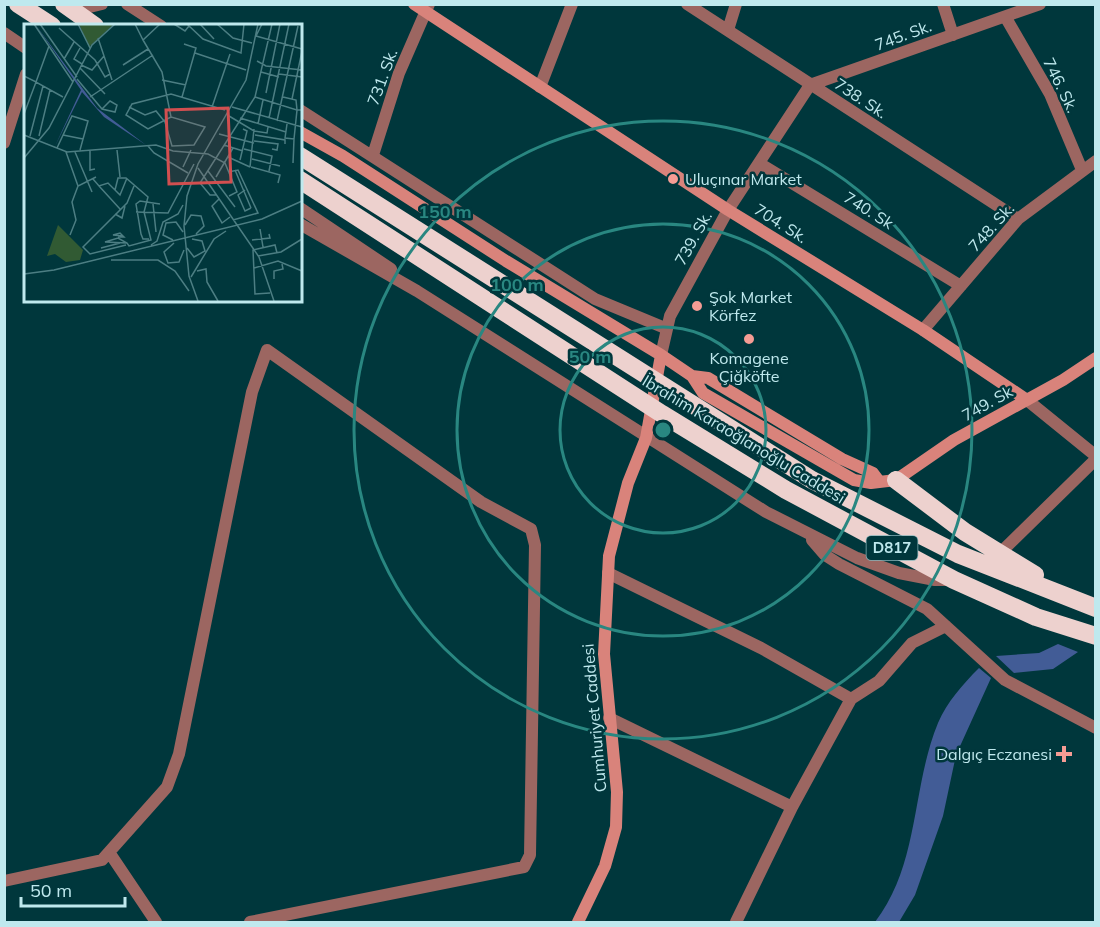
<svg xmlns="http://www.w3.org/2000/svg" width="1100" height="927" viewBox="0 0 1100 927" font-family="Mulish,sans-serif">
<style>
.water{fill:#425c96}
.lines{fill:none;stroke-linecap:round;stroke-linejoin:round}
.street{stroke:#9c6661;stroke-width:12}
.secondary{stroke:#d9837b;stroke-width:12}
.highway{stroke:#edd1ce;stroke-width:18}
.ring{fill:none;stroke:#298781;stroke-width:3}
.poi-dot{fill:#f59c94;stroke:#00373c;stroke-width:2}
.labels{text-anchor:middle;stroke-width:5;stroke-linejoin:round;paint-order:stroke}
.shield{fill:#00373c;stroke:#86b4b9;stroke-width:1.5}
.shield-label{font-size:15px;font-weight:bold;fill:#bfe9ee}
.street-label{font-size:16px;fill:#bfe9ee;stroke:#00373c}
.poi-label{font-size:16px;fill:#bfe9ee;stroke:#00373c;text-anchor:start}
.inset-road{fill:none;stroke:#4c7e83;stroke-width:1.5}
.view{fill:#d14f50;fill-opacity:0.15;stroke:#d14f50;stroke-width:3}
.inset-edge{fill:none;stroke:#bfe9ee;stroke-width:3}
.centre{fill:#298781;stroke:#00373c;stroke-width:3}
.ring-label{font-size:18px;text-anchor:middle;font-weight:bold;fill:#298781;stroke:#00373c;stroke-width:5;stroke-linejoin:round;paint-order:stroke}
</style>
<rect width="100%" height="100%" fill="#00373c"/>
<path class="water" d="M 1058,644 L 1078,652 L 1053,669 L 1014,673 L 996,656 L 1039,653 Z
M 979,668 L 991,678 L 956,755 L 943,816 L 915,895 L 899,922 L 875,922 C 920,863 911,789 938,723 C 947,702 963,684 979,668 Z"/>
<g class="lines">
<path class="street" d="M 127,4 L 161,26
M 687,4 L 1018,219
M 943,4 L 953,35
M 73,11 L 102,4
M 1006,18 L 1050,94 L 1082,170
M 728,30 L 736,4
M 4,33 L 26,48
M 540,87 L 572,4
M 300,110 L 595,299 L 665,328
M 4,143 L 26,74
M 373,155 L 399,73 L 429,4
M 759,163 L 961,286
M 300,208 L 391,269
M 300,224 L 417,291 L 766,512 L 857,558 L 899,573 L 935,580 L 950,580
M 923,330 L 1018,219 L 1096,161
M 661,355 L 670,316 L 728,210 L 810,85 L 1040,4
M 1027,400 L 1096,456
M 812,540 L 825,555 L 839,564 L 927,609 L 1005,680 L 1096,728
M 999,554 L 1096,459
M 608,573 L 761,648 L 851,699
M 609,718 L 792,807
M 109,852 L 156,922
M 4,881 L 102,860 L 167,787 L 179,754 L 252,392 L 267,350 L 481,502 L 531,529 L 535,545 L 530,855 L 524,867 L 250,922
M 736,922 L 792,807 L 851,699 L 879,681 L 912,643 L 946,626"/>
<path class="secondary" d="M 414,4 L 728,210 L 923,330 L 1027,400
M 300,132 L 343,156 L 506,261 L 661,355 L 692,376 L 703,393 L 854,480 L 871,483 L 896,480 L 954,440 L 1063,380 L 1096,358
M 692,376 L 708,378 L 842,459 L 873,473 L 879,481
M 578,922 L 605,866 L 616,827 L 617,792 L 604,654 L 609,556 L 628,483 L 646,438 L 661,355"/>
<path class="highway" d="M 18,4 L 52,26
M 64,4 L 95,26
M 300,156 L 812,480 L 958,554 L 1096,608
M 300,180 L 662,414 L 786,490 L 954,580 L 1036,617 L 1096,636
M 896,480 L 965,532 L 1035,575"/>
</g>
<g class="ring">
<circle cx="663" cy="430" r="103"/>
<circle cx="663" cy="430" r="206"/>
<circle cx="663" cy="430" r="309"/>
</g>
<g class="poi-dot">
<circle cx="673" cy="179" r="6"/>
<circle cx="697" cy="306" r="6"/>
<circle cx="749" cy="339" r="6"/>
<path d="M1061 745h6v6h6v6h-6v6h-6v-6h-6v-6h6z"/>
</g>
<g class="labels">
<rect class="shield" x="866.5" y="536" width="51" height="24" rx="4.5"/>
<g class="shield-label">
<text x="892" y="553">D817</text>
</g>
<g class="street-label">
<text transform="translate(903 35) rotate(-20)" y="6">745. Sk.</text>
<text transform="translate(382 77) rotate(-70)" y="6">731. Sk.</text>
<text transform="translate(1061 85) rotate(64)" y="6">746. Sk.</text>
<text transform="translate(861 98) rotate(33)" y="6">738. Sk.</text>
<text transform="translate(869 210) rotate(32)" y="6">740. Sk</text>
<text transform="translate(781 223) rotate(32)" y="6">704. Sk.</text>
<text transform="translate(991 227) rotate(-48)" y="6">748. Sk.</text>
<text transform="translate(693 238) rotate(-61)" y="6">739. Sk.</text>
<text transform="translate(987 403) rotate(-29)" y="6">749. Sk</text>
<text transform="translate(744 439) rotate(31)" y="6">İbrahim Karaoğlanoğlu Caddesi</text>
<text transform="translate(594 718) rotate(-95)" y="6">Cumhuriyet Caddesi</text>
</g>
<g class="poi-label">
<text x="685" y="185">Uluçınar Market</text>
<text x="709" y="303">Şok Market<tspan x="709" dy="18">Körfez</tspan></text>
<text x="749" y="364" text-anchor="middle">Komagene<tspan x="749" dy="18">Çiğköfte</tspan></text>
<text x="1052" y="760" text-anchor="end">Dalgıç Eczanesi</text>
</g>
</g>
<g transform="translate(24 24)">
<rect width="278" height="278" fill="#00373c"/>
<path d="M 55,0 L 90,0 L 65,23 ZM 34,201 L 59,226 L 56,236 L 42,238 L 31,230 L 23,232 Z" fill="#315a33"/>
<path d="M 11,0 L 73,84 L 122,121 L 80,93 L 58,68 L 31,122 L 57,66 Z" fill="#425c96"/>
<path class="inset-road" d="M 10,0 L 49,58M 16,0 L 53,53M 54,0 L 66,24M 111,0 L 119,16 L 136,0M 150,0 L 161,7 L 165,2M 163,0 L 179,15 L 217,29 L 220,0M 176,0 L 190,15M 193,0 L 209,14 L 228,19M 238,0 L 232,12 L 278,25M 35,4 L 71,36 L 81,53 L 86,50M 74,14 L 88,56M 56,24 L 50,35 L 58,40M 171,29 L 222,46M 40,35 L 50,18M 233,37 L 242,42 L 278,46M 57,41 L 68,46 L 80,32M 99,41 L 124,25M 56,44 L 81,70M 237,48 L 255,53M 255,50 L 278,53M 0,52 L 12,58 L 25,22M 53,55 L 78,85 L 91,88 L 93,81 L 86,77 L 78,85M 138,56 L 162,61M 242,69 L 256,0M 66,73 L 129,31M 158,73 L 172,24 L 160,20M 231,73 L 273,86 L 270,115 L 261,114 L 263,100M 259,73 L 272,76 L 273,86 L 278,86M 268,75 L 278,27M 105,83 L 121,91 L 132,87 L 141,98 L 148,122 L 170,121 L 181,103 L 147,93 L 138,48 L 119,16M 188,83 L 206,30M 208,83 L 278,103M 0,90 L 12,58 L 39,73M 205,92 L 230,107 L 243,109 L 244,103M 147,93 L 124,105 L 102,91 L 108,80 L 147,70 L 201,86M 216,94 L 262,108M 245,94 L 265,0M 253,97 L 274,2M 234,100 L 239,76M 195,110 L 230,119M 0,111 L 43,128 L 132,121 L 149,127 L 184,130 L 201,139 L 213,168 L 205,172M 39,111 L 59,115M 231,111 L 261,116 L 261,120M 6,112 L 19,62M 15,112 L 26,66M 230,117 L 254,120 L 253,126 L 248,125M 200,121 L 219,127M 124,122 L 130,129 L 164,149M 33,124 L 48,92 L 64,97 L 56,126M 220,125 L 248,132 L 245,147M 93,126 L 96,153M 66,127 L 66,146 L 71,145M 42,128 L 54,162M 51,128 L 68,168M 204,133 L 226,143M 0,134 L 25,104 L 68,21 L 91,0M 228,135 L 256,142M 216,136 L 223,107 L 219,105M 269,139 L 270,115M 159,143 L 167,126M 226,143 L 230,105M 227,143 L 256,151 L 254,159M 174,144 L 235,233 L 250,277M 211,146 L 227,184M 184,147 L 211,183M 204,148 L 214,146 L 234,189 L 209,196M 192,153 L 209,124M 69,155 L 75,162 L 84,159 L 96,171 L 103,154M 75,162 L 96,185M 91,166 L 94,154 L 102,154 L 124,173 L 120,188 L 127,216 L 105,222 L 103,219 L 94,214 L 81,218 L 103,219M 221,166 L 214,171 L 221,187 L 227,184M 192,171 L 186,171 L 176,159 L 231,73 L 248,0M 195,175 L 188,182 L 198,199 L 206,193M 129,180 L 132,208M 112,188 L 144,189 L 170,140M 91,190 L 98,194 L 101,182M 161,201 L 167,191 L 177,192 L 180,202 L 172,210M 236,205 L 239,223M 46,211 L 52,196 L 48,178 L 54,162 L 72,153M 94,213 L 100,213 L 96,209 L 89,211 L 99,212M 125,215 L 119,215 L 117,210 L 112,180 L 116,177 L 136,180M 149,216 L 139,211 L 142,199 L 152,198 L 159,208M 228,216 L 246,214 L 245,210M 150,219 L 140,228 L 144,239 L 155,238 L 160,226M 102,221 L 66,230 L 59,223 L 103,179 L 110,162M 127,221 L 133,217 L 139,198 L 154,190 L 159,181M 77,224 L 96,219M 163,224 L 170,233 L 181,227 L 178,217 L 168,215M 234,232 L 257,228 L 278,215M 87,236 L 134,236 L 151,247 L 165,267M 230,244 L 254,237 L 278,247M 173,247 L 182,245 L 183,258 L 194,277M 0,250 L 30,246 L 238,195 L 278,177M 167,253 L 190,215 L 202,207M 250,255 L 250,247 L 259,245 L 258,240M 246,269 L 231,270 L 229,226 L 251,221 L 253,229M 174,277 L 165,252 L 160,202 L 163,172 L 174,140 L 222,56 L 234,0"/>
<path class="view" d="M 204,84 L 207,158 L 145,160 L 142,86 Z"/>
<rect width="278" height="278" class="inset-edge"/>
</g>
<circle cx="663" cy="430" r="9" class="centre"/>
<g class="ring-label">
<text x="445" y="218">150 m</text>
<text x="517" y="291">100 m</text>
<text x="590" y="363">50 m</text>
</g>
<rect width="1100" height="927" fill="none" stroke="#bfe9ee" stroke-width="12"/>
<path d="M21 897v9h104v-9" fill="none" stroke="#bfe9ee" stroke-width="3"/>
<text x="30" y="897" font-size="18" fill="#bfe9ee" stroke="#00373c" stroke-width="4.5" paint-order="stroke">50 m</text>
</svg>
